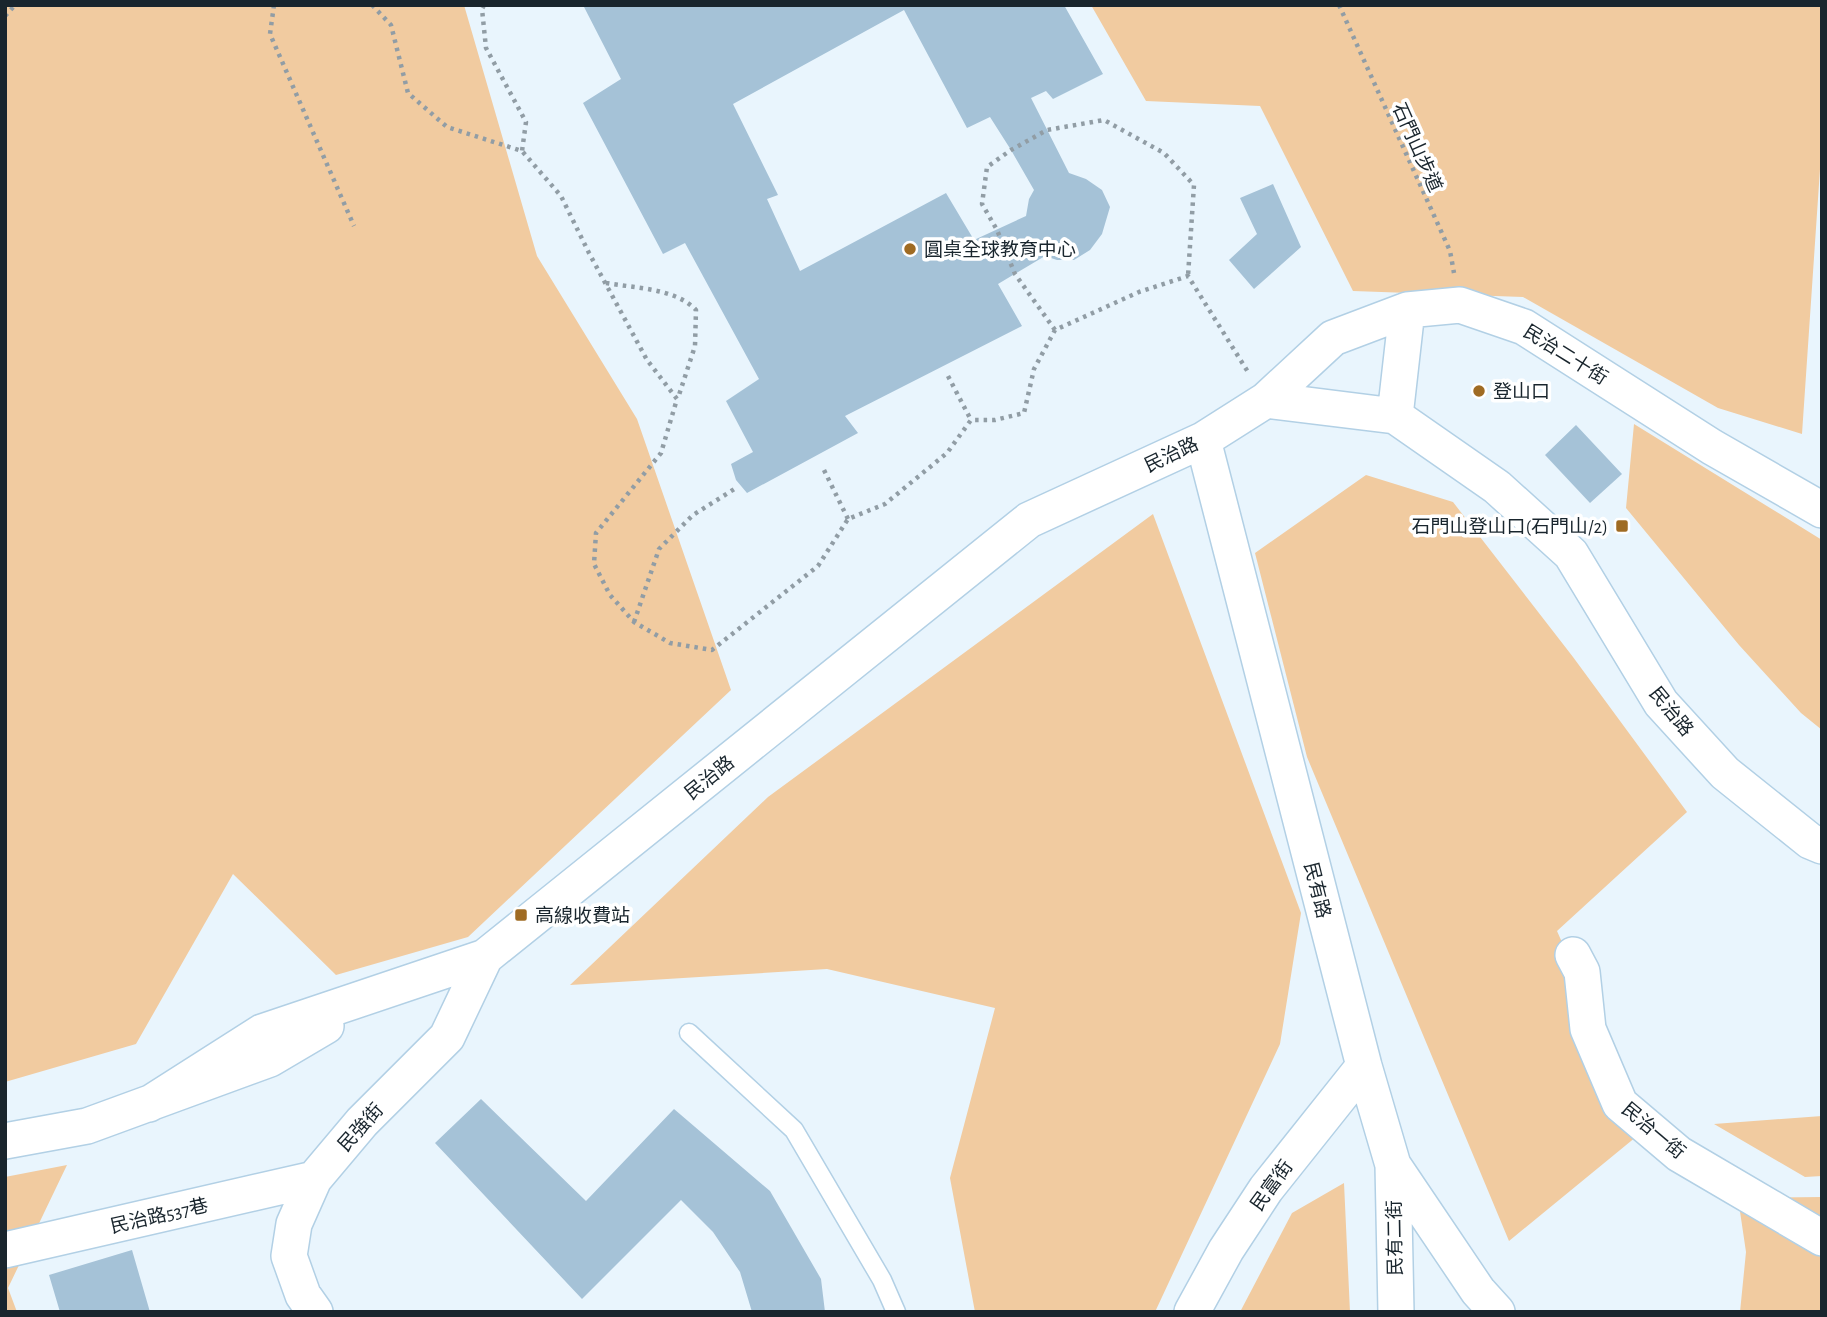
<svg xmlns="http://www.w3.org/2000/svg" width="1827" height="1317" viewBox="0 0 1827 1317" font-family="'Alegreya Sans','Noto Sans TC',sans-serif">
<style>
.green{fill:#f1cba0}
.building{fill:#a5c2d7;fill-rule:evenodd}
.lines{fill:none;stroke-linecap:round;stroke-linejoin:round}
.service-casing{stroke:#b2d0e5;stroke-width:21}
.minor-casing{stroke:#b2d0e5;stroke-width:38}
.path{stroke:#919da5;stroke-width:4.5;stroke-dasharray:3.5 5;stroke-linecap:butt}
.service{stroke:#fff;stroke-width:18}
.minor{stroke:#fff;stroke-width:35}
.poi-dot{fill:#9f6b23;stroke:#fff;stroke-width:2.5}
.labels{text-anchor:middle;stroke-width:7;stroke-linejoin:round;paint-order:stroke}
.street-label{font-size:19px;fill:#19252d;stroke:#fff}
.poi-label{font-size:19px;fill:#19252d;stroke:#fff;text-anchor:start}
</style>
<rect width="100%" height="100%" fill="#e9f5fd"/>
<path class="green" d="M 5,5 L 464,5 L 537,256 L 637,419 L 731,690 L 468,937 L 336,975 L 233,874 L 136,1044 L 5,1082 Z
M 1091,5 L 1822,5 L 1822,140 L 1802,434 L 1718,408 L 1523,297 L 1353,291 L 1260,106 L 1146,101 Z
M 1634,424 L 1822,540 L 1822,730 L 1801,713 L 1739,645 L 1626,508 Z
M 1366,475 L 1453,502 L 1573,657 L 1687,812 L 1557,931 L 1618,1069 L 1642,1132 L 1509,1241 L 1307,757 L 1255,553 Z
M 1153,514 L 1301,913 L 1280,1044 L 1155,1312 L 975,1312 L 950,1178 L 995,1008 L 827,969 L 570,985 L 768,797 Z
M 1822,1116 L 1822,1176 L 1805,1177 L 1714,1124 Z
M 67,1165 L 8,1288 L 17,1312 L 5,1312 L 5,1177 Z
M 1344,1183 L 1350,1312 L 1240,1312 L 1292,1213 Z
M 1822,1197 L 1822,1312 L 1740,1312 L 1746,1252 L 1738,1198 Z"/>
<path class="building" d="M 583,5 L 1064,5 L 1103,74 L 1053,99 L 1046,91 L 1031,98 L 1069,173 L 1086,179 L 1102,190 L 1110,207 L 1102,234 L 1090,250 L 1074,260 L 1057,260 L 1045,256 L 998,284 L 1022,326 L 845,416 L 858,433 L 747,493 L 736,480 L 731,464 L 753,452 L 726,401 L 759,379 L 685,243 L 663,254 L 583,103 L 621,79 ZM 904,10 L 967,128 L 990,117 L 1011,150 L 1034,190 L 1029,199 L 1026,216 L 974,240 L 946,193 L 800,271 L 767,199 L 778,195 L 733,104 Z
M 1273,184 L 1301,247 L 1254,289 L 1229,260 L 1257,234 L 1240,198 Z
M 1576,425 L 1622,474 L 1590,503 L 1545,455 Z
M 481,1099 L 586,1201 L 674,1109 L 770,1191 L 821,1279 L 825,1312 L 752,1312 L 740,1272 L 713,1232 L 681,1200 L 582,1299 L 435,1143 Z
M 132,1250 L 150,1312 L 60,1312 L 49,1275 Z"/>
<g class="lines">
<defs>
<path id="service" d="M 689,1033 L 794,1130 L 882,1280 L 896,1312"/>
<path id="minor" d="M 1266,400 L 1333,338 L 1407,310 L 1460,305 L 1524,327 L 1712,447 L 1822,510
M 1395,416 L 1407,310
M 1203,440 L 1364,1066 L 1393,1165 L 1478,1291 L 1497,1312
M 1573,955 L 1582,972 L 1588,1029 L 1620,1104 L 1679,1154 L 1822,1238
M 149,1104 L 262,1032 L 485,957 L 1029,520 L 1203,440 L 1266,400 L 1395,416 L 1497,487 L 1571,554 L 1661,703 L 1725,773 L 1810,841 L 1822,846
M 5,1141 L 87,1126 L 270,1059 L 326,1026
M 1393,1165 L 1396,1312
M 5,1250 L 314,1179
M 315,1312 L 303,1295 L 289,1256 L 294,1224 L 314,1179 L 362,1122 L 447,1037 L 485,957
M 1192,1312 L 1226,1250 L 1266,1189 L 1364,1066"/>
</defs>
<use href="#service" class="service-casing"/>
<use href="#minor" class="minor-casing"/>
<path class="path" d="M 274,5 L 270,34 L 354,226
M 372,5 L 391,25 L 408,93 L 447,127 L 522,151 L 561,196 L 589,253 L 647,360 L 677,399 L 661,453 L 596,533 L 594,564 L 610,595 L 634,622 L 670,643 L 712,650 L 818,566 L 848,519 L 885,504 L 947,453 L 971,420 L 995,420 L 1024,413 L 1034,369 L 1055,330 L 1139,292 L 1188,276 L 1248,372
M 484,5 L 482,9 L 486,48 L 526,122 L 522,151
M 1339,5 L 1450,251 L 1454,273
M 5,16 L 15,5
M 606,283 C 634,288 675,288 696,310 L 695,346 L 678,398
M 1055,330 L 1015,274 L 997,230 L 982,204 L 987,167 L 1011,150 L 1047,130 L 1104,120 L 1164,153 L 1194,185 L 1188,276
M 948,376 L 971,420
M 824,470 L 848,519
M 634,622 L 659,549 L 693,515 L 736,488"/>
<use href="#service" class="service"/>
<use href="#minor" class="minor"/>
</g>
<g class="poi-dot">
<circle cx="910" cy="249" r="7"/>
<circle cx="1479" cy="391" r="7"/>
<rect x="1615" y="519" width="14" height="14" rx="3.5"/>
<rect x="514" y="908" width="14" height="14" rx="3.5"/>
</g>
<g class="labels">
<g class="street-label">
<text transform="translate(1418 147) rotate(66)" y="7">石門山步道</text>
<text transform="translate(1566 354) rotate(32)" y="7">民治二十街</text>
<text transform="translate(1171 454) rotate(-25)" y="7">民治路</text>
<text transform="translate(1672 711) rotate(51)" y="7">民治路</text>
<text transform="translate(709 777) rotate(-39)" y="7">民治路</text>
<text transform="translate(1318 890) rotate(76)" y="7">民有路</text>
<text transform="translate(360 1127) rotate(-48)" y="7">民強街</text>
<text transform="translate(1654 1130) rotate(40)" y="7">民治一街</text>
<text transform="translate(1271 1185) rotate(-54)" y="7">民富街</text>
<text transform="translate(159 1215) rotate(-13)" y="7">民治路537巷</text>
<text transform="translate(1394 1238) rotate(-91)" y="7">民有二街</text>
</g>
<g class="poi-label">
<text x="924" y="256">圓桌全球教育中心</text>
<text x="1493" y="398">登山口</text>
<text x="1608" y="533" text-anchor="end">石門山登山口(石門山/2)</text>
<text x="535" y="922">高線收費站</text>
</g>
</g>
<rect width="1827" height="1317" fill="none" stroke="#19252d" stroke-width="14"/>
</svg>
